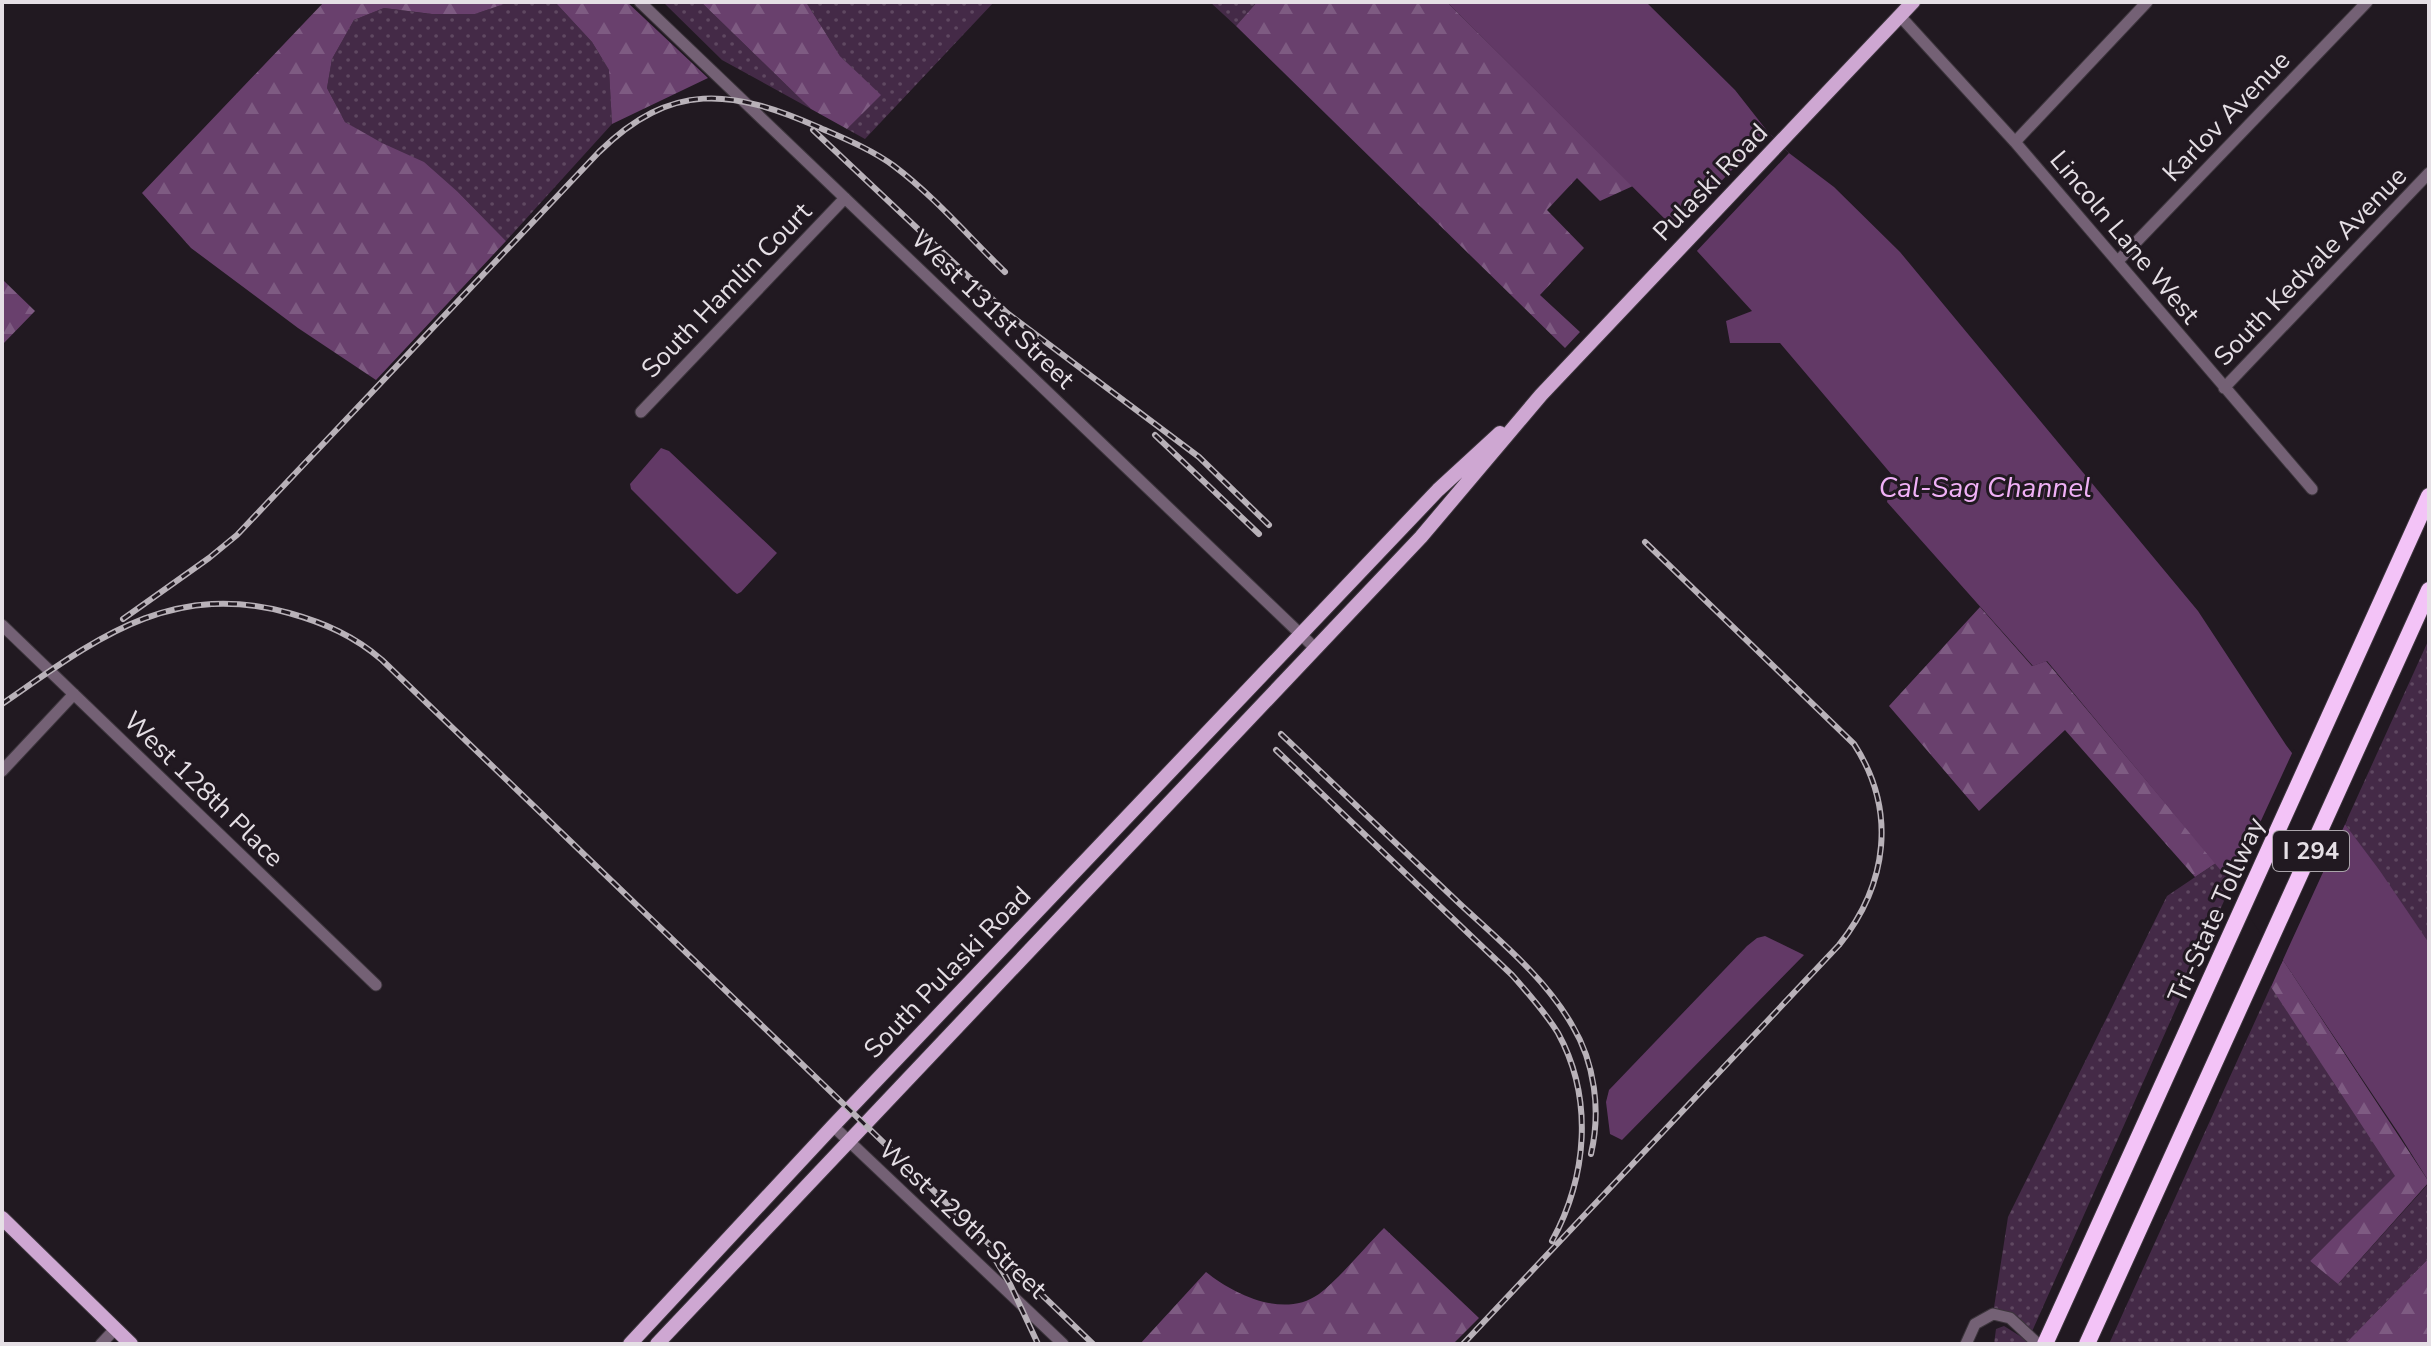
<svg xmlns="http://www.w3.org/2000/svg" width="2431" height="1346" viewBox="0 0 2431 1346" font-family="'Nunito Sans',sans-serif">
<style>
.green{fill:url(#green-dots)}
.forest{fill:url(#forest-firs)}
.water{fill:#623966}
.pier{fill:#211921}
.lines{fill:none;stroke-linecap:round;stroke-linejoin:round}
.minor-casing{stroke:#3c353c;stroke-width:13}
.major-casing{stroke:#3c353c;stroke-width:16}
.highway-casing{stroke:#3c353c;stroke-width:18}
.minor{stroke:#746175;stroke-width:11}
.major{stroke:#cea7d2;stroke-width:14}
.highway{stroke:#f3c3f7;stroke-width:16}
.rail-casing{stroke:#b9b2b9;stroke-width:6}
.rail{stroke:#211921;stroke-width:3;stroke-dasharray:9;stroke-linecap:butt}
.labels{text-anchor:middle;stroke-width:6;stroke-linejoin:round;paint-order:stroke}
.shield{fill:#211921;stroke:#aaa4aa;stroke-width:2}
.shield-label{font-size:24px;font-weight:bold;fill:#e5dfe5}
.street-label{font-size:26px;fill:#e5dfe5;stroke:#211921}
.water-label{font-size:28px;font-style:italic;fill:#f0b0f6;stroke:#211921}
</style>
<defs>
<pattern id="green-dots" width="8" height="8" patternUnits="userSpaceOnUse" patternTransform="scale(2)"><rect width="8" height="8" fill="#442a47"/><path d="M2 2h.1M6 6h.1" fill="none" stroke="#5f4861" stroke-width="1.8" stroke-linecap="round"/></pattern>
<pattern id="forest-firs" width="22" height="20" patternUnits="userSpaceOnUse" patternTransform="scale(2)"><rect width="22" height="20" fill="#69406d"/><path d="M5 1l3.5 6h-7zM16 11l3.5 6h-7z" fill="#7e5b82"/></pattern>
</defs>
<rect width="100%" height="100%" fill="#211921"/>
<path class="green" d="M 510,2 L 555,2 L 592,42 L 609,70 L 612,124 L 506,241 L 459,193 L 345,122 L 327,88 L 332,59 L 354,20 L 384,8 L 431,14 L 475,14 Z
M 663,2 L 701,2 L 811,109 L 722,60 Z
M 806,2 L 994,2 L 865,139 L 847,129 L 880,95 L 840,56 Z
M 1210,2 L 1257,2 L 1236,26 Z
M 2429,639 L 2429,943 L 2345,824 Z
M 2216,863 L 2232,883 L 2030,1336 L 1993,1314 L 2008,1217 L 2167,896 Z
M 2271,986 L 2396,1176 L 2310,1261 L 2339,1283 L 2429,1183 L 2429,1258 L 2345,1344 L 2109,1344 Z
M 2004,1326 L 2028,1341 L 2027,1344 L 1994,1344 L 1996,1329 Z"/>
<path class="forest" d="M 324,2 L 510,2 L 475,14 L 432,14 L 384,8 L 354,20 L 332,59 L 327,88 L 345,122 L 382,143 L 424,162 L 459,193 L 506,241 L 376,380 L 298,328 L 191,248 L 142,193 Z
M 555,2 L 627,2 L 708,78 L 612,124 L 609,70 L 592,42 Z
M 701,2 L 806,2 L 840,56 L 881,95 L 847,129 L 811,109 Z
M 1257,2 L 1447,2 L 1633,186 L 1600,201 L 1577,178 L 1547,210 L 1584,248 L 1540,295 L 1580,332 L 1565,348 L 1236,26 Z
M 2,279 L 35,311 L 2,345 Z
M 1980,607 L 2032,666 L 2046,661 L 2216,863 L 2195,877 L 2065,730 L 1979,811 L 1889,706 Z
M 2283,960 L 2429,1182 L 2338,1284 L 2310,1261 L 2395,1176 L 2271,987 Z
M 1384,1228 L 1479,1318 L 1453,1344 L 1140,1344 L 1206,1272 C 1235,1295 1284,1319 1319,1294 C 1340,1278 1365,1247 1384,1228 Z
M 2429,1258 L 2429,1344 L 2345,1344 Z"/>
<path class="water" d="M 1447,2 L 1646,2 L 1735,90 L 1768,132 L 1789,153 L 1834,187 L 1900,252 L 2198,611 L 2286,745 L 2380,871 L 2429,943 L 2429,1182 L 2399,1134 L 2232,884 L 2047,661 L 2033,666 L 1887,502 L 1892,475 L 1780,343 L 1730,343 L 1726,321 L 1752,311 L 1697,251 Z
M 661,448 L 669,451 L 777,553 L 741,592 L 737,594 L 733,591 L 631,489 L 630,484 Z
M 1765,936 L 1804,955 L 1622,1140 L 1610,1134 L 1606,1102 L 1609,1090 L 1747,946 L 1757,938 Z"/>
<path class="pier" d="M 1768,132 L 1789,153 L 1694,254 L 1673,232 Z
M 2294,749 L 2347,820 L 2281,964 L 2230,888 Z"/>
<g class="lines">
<defs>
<path id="minor" d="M 640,2 L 1315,648
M 1900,16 L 2015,142 L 2312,489
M 2015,142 L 2147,2
M 2118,261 L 2367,2
M 2224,388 L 2429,173
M 641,412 L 845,198
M 2,625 L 376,985
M 2,771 L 74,694
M 833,1126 L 1063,1344
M 101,1344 L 115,1329
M 1966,1344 L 1975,1324 L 1993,1314 L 2010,1318 L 2038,1344"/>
<path id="major" d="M 2,1218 L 131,1344
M 630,1344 L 833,1126 L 1438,490 L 1500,433
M 657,1344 L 1421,537 L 1541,395 L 1913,2"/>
<path id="highway" d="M 2045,1344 L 2429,496
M 2087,1344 L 2429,590"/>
</defs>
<use href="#minor" class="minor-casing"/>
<use href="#major" class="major-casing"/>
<use href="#highway" class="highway-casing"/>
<use href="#minor" class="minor"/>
<use href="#major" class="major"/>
<use href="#highway" class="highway"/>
<defs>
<path id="rail" d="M 813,130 L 1007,313 L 1199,457 L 1269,525
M 1155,435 L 1259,534
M 123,619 L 209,558 L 237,535 L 599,152 C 672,81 731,89 818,127 C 843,138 871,149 894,166 C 934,196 969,237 1005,272
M 2,704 C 95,640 169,580 289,613 C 325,623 354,636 382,660 L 1093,1344
M 1281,734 C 1341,791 1401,848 1461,905 C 1501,942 1545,978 1572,1025 C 1595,1063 1601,1111 1591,1154
M 1276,750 L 1512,975 C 1528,993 1545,1012 1558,1033 C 1594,1099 1587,1177 1552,1241
M 995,1259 L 1010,1284 L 1038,1344
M 1463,1344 L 1839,945 C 1888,884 1897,810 1854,744 L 1645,542"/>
</defs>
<use href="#rail" class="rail-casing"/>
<use href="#rail" class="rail"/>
</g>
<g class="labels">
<rect class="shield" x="2273" y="831" width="76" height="40" rx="6"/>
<g class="shield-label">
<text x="2311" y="859">I 294</text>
</g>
<g class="street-label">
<text transform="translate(2226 116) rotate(-46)" y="9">Karlov Avenue</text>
<text transform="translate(1710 182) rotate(-46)" y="9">Pulaski Road</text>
<text transform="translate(2125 237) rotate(50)" y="9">Lincoln Lane West</text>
<text transform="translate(2310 266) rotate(-46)" y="9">South Kedvale Avenue</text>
<text transform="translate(726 290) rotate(-46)" y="9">South Hamlin Court</text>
<text transform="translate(993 309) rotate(44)" y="9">West 131st Street</text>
<text transform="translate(204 789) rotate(44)" y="9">West 128th Place</text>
<text transform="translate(2216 910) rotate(-66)" y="9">Tri-State Tollway</text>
<text transform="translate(947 972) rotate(-46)" y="9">South Pulaski Road</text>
<text transform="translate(963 1219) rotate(43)" y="9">West 129th Street</text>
</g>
<g class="water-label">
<text x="1985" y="497">Cal-Sag Channel</text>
</g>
</g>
<rect width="2431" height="1346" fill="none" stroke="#e5dfe5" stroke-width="8"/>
</svg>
